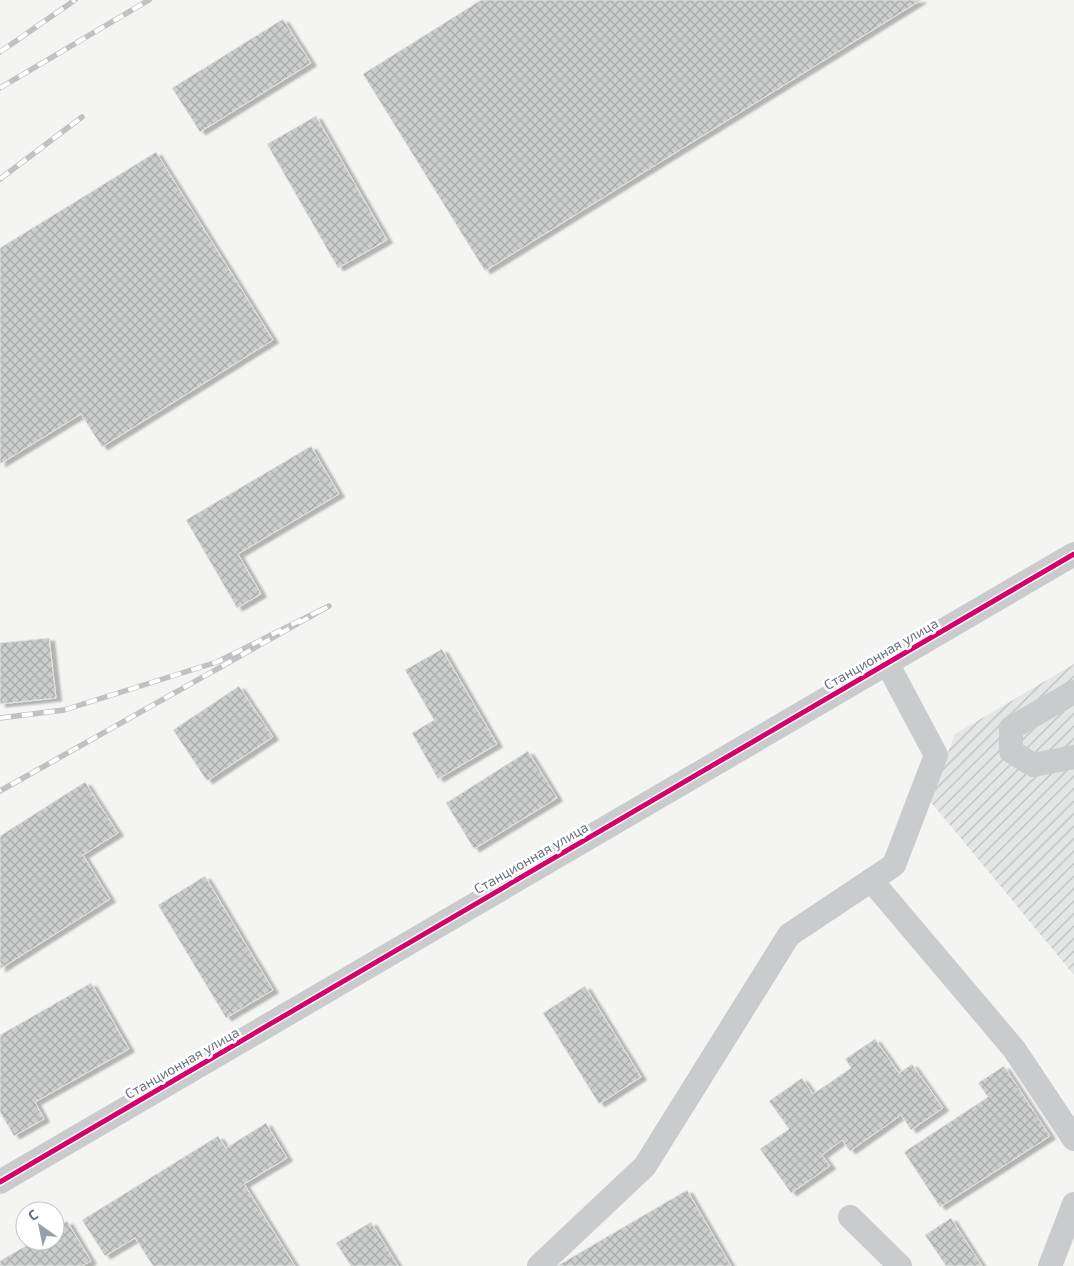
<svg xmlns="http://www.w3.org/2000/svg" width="1074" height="1266" viewBox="0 0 1074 1266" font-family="'Exo 2',sans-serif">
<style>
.industrial{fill:url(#industrial-furrows)}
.building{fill:url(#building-cross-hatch);stroke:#e3e3e2;filter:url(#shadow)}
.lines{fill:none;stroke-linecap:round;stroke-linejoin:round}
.minor{stroke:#cacbcc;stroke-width:24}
.rail-casing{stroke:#c0c1c2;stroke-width:5.5}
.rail{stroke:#fff;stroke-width:4;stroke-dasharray:11;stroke-linecap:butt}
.cycleway-casing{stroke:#fff;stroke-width:8}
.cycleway{stroke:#d6006c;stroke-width:5}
.labels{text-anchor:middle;stroke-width:5;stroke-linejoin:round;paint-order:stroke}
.street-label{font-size:14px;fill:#657381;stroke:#fff}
</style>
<defs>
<pattern id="industrial-furrows" width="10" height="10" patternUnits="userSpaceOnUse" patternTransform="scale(1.25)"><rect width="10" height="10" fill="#e4e5e5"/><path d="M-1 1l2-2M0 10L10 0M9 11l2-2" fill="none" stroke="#bcbebf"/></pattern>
<pattern id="building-cross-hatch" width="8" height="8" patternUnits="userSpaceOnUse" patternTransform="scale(1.25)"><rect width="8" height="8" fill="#cccdcd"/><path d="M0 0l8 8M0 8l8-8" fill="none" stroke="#a9abac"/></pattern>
<filter id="shadow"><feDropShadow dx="5.5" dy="3" stdDeviation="1" flood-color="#0004"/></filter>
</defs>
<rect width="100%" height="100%" fill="#f4f4f2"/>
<path class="industrial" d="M 1074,664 L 1074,975 L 930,801 L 955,734 Z"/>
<path class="building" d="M 481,0 L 921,0 L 485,271 L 363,74 Z
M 283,19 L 311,63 L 200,132 L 172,88 Z
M 316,116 L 387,240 L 338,268 L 267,144 Z
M 156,152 L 273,340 L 102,447 L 81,414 L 0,464 L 0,248 Z
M 311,446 L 339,494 L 238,554 L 261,594 L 237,608 L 186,520 Z
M 49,638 L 56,698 L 0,704 L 0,643 Z
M 442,649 L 497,744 L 438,779 L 412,733 L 434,720 L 405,670 Z
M 239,686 L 273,737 L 207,781 L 173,730 Z
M 528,751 L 557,798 L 474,849 L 446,803 Z
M 85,782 L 118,833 L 83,855 L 110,899 L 0,969 L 0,836 Z
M 205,876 L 273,990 L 226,1018 L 158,905 Z
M 91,983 L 129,1049 L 35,1102 L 44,1119 L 14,1136 L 0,1112 L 0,1035 Z
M 585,986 L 641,1077 L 599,1104 L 543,1013 Z
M 875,1039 L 899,1073 L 912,1064 L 943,1108 L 911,1130 L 901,1115 L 850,1151 L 842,1140 L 822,1155 L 830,1166 L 791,1193 L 760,1149 L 789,1129 L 769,1101 L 802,1078 L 813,1094 L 851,1068 L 845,1059 Z
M 1004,1066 L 1050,1136 L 940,1207 L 904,1152 L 988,1097 L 978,1083 Z
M 266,1123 L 287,1158 L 244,1184 L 295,1266 L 153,1266 L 135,1238 L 105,1256 L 82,1220 L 218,1136 L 226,1148 Z
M 687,1190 L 731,1266 L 557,1266 Z
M 951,1218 L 982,1266 L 946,1266 L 925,1235 Z
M 67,1221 L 91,1261 L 82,1266 L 0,1266 L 0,1261 L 34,1241 L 55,1241 L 55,1228 Z
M 371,1222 L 398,1266 L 351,1266 L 336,1243 Z"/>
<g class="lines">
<path class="minor" d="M 1074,692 L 1011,728 L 1011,751 L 1033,765 L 1074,757
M 871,880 L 1014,1049 L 1074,1139
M 0,1182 L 1074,554
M 850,1217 L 900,1266
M 539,1266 L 645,1166 L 789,935 L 894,865 L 936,755 L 887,663
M 1050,1266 L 1074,1204"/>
<defs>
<path id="rail" d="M 0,52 L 75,0
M 0,88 L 149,0
M 0,179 L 82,117
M 0,718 L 64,710 L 217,662 L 329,606 L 0,791"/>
</defs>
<use href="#rail" class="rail-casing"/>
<use href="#rail" class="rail"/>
<defs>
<path id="cycleway" d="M 0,1182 L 1074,554"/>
</defs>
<use href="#cycleway" class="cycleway-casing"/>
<use href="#cycleway" class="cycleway"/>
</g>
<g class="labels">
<g class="street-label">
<text transform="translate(881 654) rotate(-30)" y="5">Станционная улица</text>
<text transform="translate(531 858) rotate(-30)" y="5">Станционная улица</text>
<text transform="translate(182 1063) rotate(-30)" y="5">Станционная улица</text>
</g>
</g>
<g transform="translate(40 1226) rotate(327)"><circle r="24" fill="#ffffff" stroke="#c1c7cd"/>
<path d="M0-4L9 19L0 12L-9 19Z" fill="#97a0a9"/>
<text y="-8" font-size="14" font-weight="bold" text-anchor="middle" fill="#657381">С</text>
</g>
</svg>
